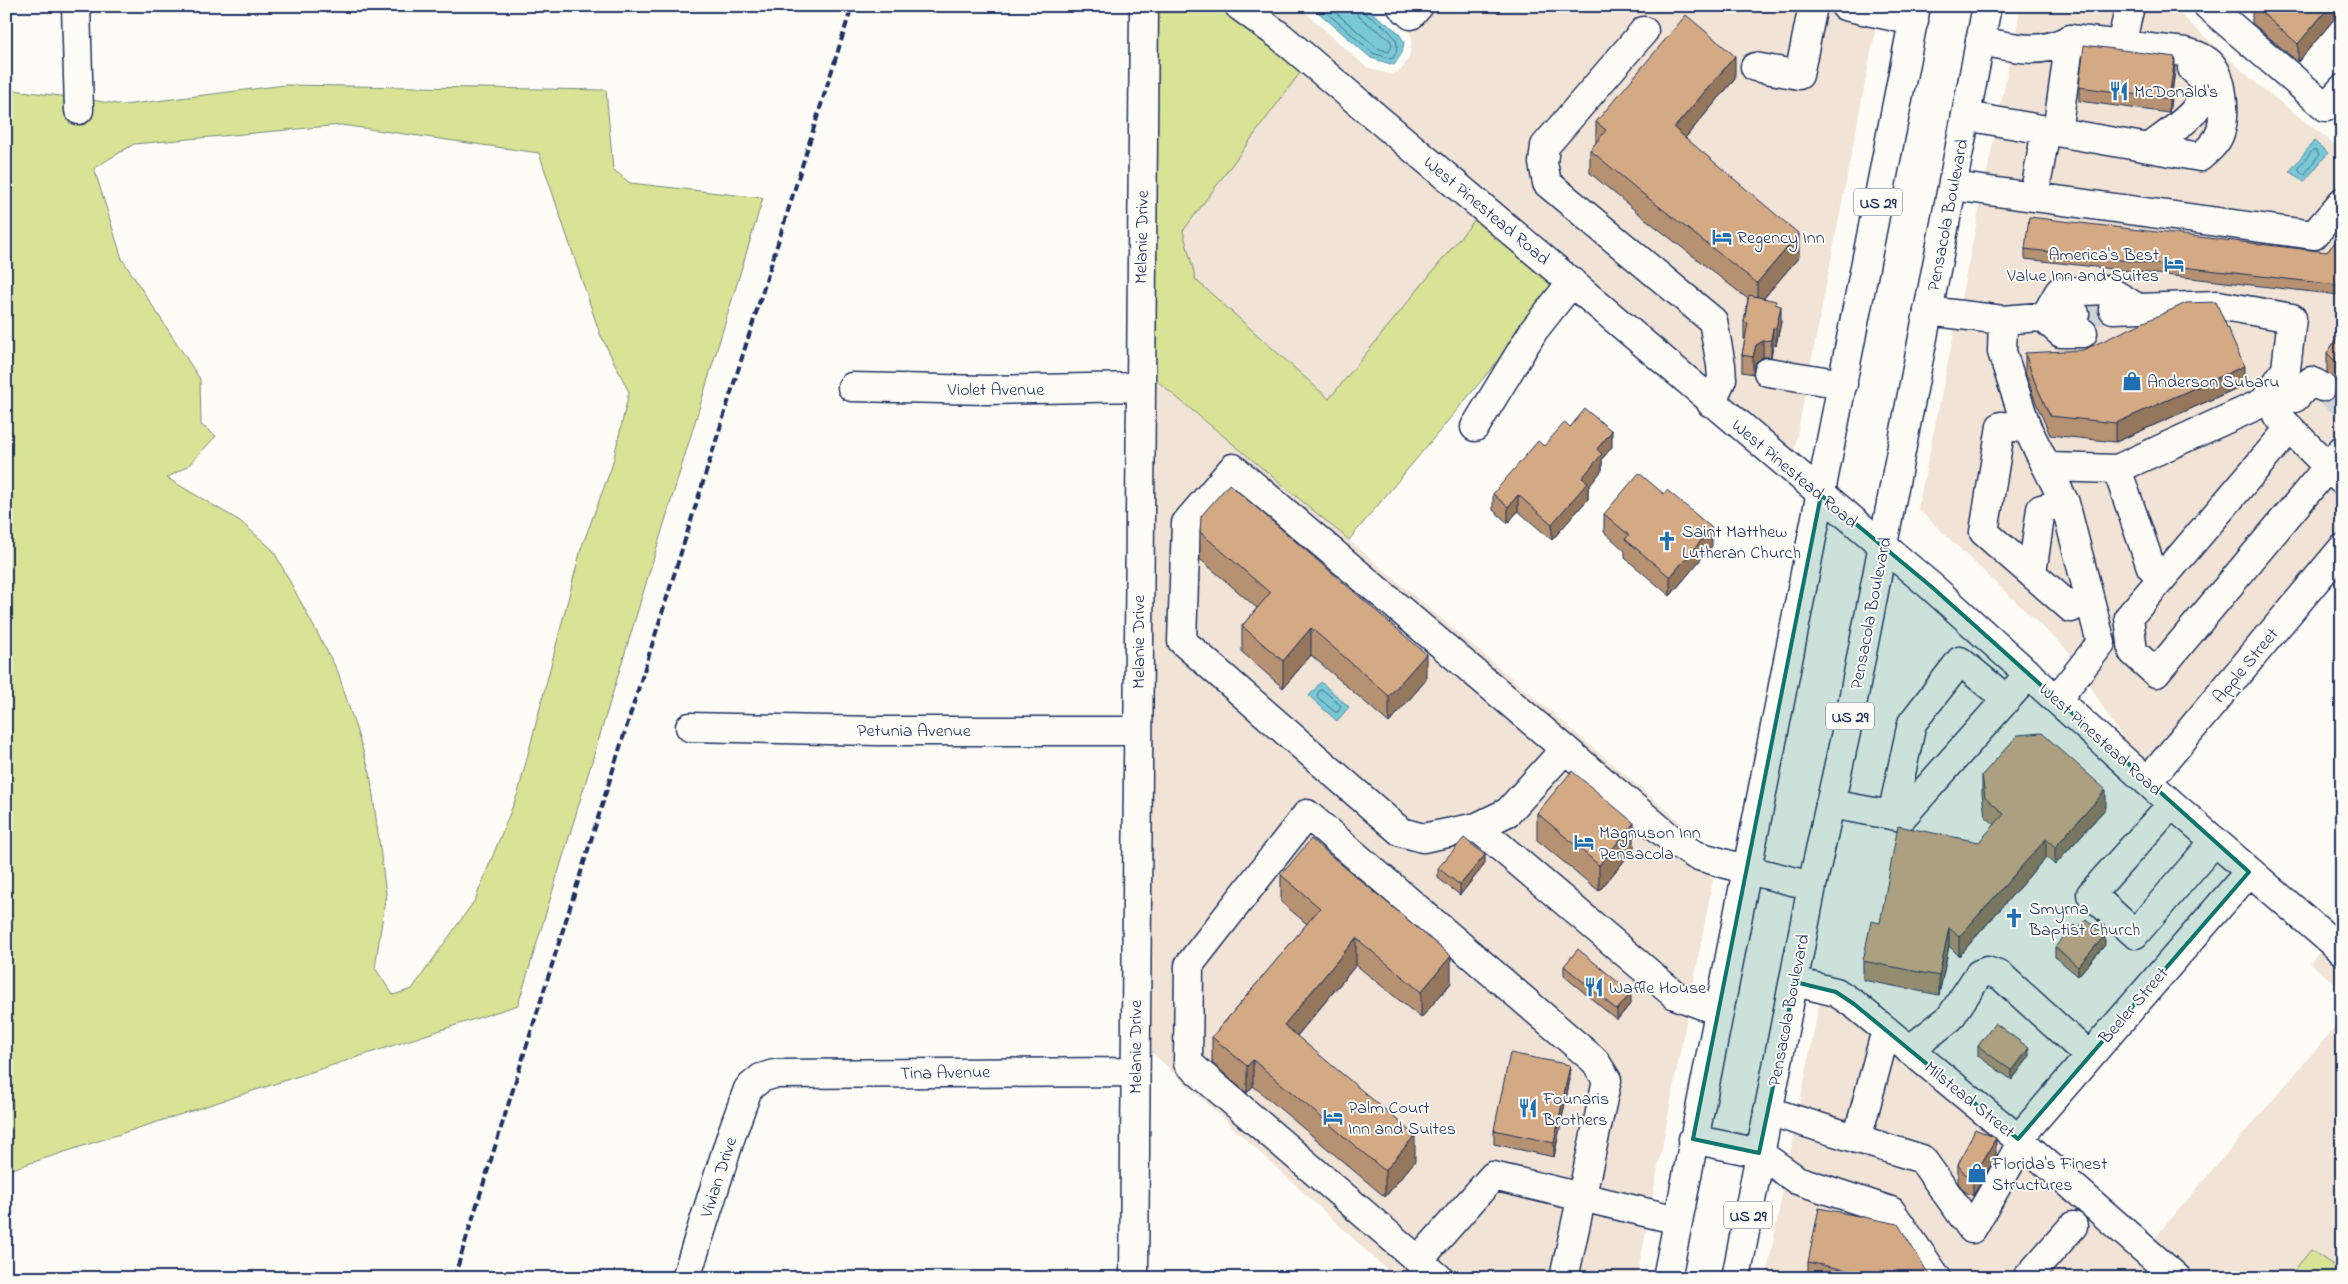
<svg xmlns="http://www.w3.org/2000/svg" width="2348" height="1284" viewBox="0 0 2348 1284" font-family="'Indie Flower',sans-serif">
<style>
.built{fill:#f1e3d5}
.green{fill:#d8e396;stroke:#7a897a;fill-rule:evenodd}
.water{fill:#79c8d5;stroke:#538ba5}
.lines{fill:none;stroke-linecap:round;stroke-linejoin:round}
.shore{stroke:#416c8e;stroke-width:1}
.minor-tunnel{stroke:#d0d3d8;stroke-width:28;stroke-dasharray:28 14;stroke-linecap:butt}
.minor-casing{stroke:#1b2f5e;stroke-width:31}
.major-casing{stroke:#1b2f5e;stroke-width:31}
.minor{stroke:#fdfcf7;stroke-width:28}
.major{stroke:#fdfcf7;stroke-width:28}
.rail{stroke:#1b2f5e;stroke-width:4;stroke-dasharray:8 4;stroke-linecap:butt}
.wall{fill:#b69272;stroke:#1b2f5e}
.shaded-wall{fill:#94775d;stroke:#1b2f5e}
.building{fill:#d4aa85;stroke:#1b2f5e}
.marked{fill:#0f766e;fill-opacity:0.2;stroke:#0f766e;stroke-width:4;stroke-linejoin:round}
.labels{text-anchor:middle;stroke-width:4;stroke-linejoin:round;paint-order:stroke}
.shield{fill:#fdfcf7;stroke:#5f6c8c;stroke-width:1}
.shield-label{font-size:16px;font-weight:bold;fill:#1b2f5e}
.poi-label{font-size:18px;fill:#1b2f5e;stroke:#fdfcf7;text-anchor:start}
.street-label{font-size:18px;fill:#1b2f5e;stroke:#fdfcf7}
</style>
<rect width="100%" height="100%" fill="#fdfcf7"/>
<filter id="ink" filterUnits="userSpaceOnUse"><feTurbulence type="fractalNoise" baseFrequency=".02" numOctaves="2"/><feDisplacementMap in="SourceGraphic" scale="10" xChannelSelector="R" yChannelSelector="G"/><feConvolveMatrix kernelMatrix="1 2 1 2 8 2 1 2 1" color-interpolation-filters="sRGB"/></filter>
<g filter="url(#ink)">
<path class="built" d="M 1260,6 L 1298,6 L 1366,67 L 1391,75 L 1401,70 L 1409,58 L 1412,37 L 1404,24 L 1380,6 L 1880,6 L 1793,456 Z
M 2021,6 L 2171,6 L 2258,85 L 2334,144 L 2342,143 L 2342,533 L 2148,765 L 2129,749 L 2069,652 L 1918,509 Z
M 1302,70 L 1477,217 L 1329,400 L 1196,280 L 1183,231 Z
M 1151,377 L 1349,540 L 1718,854 L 1637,1278 L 1396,1278 L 1146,1047 Z
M 2322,949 L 2342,967 L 2342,989 L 2310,963 Z
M 1820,1000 L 1832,1003 L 2010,1148 L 2159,1278 L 1766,1278 Z
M 2342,1019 L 2342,1271 L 2311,1250 L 2288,1278 L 2193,1278 L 2153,1240 Z"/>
<path class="green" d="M 1155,6 L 1215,6 L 1243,23 L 1302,70 L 1183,231 L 1196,280 L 1329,399 L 1477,217 L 1559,287 L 1349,540 L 1152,377 Z
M 285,85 L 606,90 L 613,169 L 630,183 L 763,198 L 518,1005 L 6,1171 L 6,89 L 68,97 L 69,123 L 90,120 L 90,100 L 124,105 ZM 341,125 L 539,153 L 600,334 L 629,392 L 612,466 L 581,549 L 518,793 L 475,900 L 412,989 L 393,995 L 375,968 L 386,894 L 370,773 L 338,672 L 273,550 L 240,521 L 167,478 L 189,465 L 216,436 L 201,425 L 200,379 L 122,259 L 94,168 L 134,144 Z
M 2311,1250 L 2342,1271 L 2342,1278 L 2288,1278 Z"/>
<path class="water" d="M 1311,6 L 1363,6 L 1398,32 L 1404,42 L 1402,53 L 1394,65 L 1371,58 Z
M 2314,141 L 2328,153 L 2304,182 L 2290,171 Z
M 1321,682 L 1349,707 L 1337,721 L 1309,696 Z"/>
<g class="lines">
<path class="shore" d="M 1319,6 L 1373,53 L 1392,59 C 1409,37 1379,24 1363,12 L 1360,6
M 1328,6 L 1377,48 L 1389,52 L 1392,45 L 1390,40 L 1358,16 L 1354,6
M 2316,150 L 2319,155 L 2305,174 L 2302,174 L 2298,168 L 2313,150 Z
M 1320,690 L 1323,690 L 1341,706 L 1338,712 L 1335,712 L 1317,697 Z"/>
<path class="minor-tunnel" d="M 2075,314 L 2113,309
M 2322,387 L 2342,402"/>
<defs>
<path id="minor" d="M 76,6 L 79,110
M 1239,6 L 1280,36 L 1933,588 L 2172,804 L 2342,951
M 1401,6 L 1411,15 L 1419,6
M 1845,6 L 1914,21
M 2208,6 L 2326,107 L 2342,89
M 1644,31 L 1545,146 L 1543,163 L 1547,183 L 1713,321 L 1721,365 L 1722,379 L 1711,403
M 2121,45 L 2130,6
M 1755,67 L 1799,75 L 1813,6
M 1966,116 L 2200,157 C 2207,151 2217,143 2220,133 C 2226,115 2224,73 2207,61 C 2201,56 2193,54 2185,52 L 2070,39 C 2038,56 2014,47 1980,41
M 2057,132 L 2070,39
M 2149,148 C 2169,132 2208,110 2206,82 L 2192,68
M 1953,186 L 2314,235 L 2342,202
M 2034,197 L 2046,130
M 1928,311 L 2003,320 L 2075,314
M 2044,318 L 2059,292 L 2108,290 L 2136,307
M 2045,319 L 2061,333 L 2083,333
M 2003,320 L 2002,352 L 2027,428 L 2065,503 L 2041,509 L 2032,573
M 1768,372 L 1843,384
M 852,387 L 987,390 L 1140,387
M 2273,388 L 2295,398 L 2311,381 L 2322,387
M 2277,415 L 2340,479
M 1475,427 L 1534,330 L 1572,282
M 2027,428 L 2001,426 L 1984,532 L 2071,608
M 2290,428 L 2129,617 L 2133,652 L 2156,673 L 2342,450
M 2048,467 L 2117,469 L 2264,402 L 2286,369 L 2292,318 L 2218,305 L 2113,309
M 2117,469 L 2151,567
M 2057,699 L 2101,643 L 2065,503
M 690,727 L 876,731 L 1138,731
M 1565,749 L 1508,812 L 1477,827 L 1423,838 L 1401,832 L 1182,641 L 1186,523 L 1233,468 L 1676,843 L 1695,855 L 1744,869
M 2148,781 L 2342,549
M 1830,804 L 1902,817 L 2029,674
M 2172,804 L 2091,894 L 2135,934 L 2215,841
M 1892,815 L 1912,723 L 1960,661 L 2006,699
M 1477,827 L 1675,995 L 1718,1011
M 1795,982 L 1836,992 L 1854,1004 L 2022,1142 L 2177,1278
M 1909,1050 L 1950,1018 L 1979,974 L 1987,971 L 2001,976 L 2089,1056
M 1768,1111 L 1922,1159 L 1972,1229 L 2022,1142
M 1857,1139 L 1886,1030
M 2018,1139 L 2249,872
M 1759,1153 L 1797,1180 L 1891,1211 L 1937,1278
M 1419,1260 L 1493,1176 L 1678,1220
M 686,1278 L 732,1133 L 748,1089 L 761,1078 L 774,1074 L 1135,1072
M 1134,1278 L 1144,6
M 1439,1278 L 1188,1063 L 1189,965 L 1307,814 L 1595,1061 L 1607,1080 L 1564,1278
M 2027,1278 L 2073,1226"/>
<path id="major" d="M 1744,869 L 1812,886
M 1693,1139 L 1759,1153
M 1667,1278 C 1747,853 1834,430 1916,6
M 1736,1278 L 1812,886 L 1852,705 L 1987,6"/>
</defs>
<use href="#minor" class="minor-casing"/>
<use href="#major" class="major-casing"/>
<use href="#minor" class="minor"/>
<use href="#major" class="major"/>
<path class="rail" d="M 454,1278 L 852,6"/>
</g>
<path class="wall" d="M 2252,6 L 2342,6 L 2342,10 L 2298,62 L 2252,23 Z
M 2175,71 L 2169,113 L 2079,101 L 2079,87 Z
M 1735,79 L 1685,138 L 1799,257 L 1764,298 L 1776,305 L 1781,322 L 1776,345 L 1773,345 L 1771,357 L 1763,357 L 1756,362 L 1753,374 L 1742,372 L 1742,355 L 1745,339 L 1744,339 L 1744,322 L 1748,299 L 1643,217 L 1590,173 L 1590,150 L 1596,143 L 1596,122 Z
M 2342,234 L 2342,292 L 2339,295 L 2025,259 L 2025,249 L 2327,252 Z
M 2342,331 L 2342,386 L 2327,372 L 2327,353 Z
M 2025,353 L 2244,385 L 2116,442 L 2050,435 L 2034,398 L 2025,371 Z
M 1570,427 L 1612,447 L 1602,459 L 1602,470 L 1588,488 L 1588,499 L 1552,540 L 1518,511 L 1508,523 L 1493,510 L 1493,494 L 1544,446 Z
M 1604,514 L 1712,546 L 1670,596 L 1625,558 L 1625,551 L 1604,532 Z
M 1200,532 L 1426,680 L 1389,723 L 1311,655 L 1283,688 L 1242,652 L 1242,626 L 1257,608 L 1200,559 Z
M 1982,775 L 2106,808 L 2055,865 L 2046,857 L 1959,956 L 1949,946 L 1939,995 L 1863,980 L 1863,961 L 1979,842 L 1995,825 L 1985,816 L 1982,794 Z
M 1537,813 L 1634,849 L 1599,891 L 1537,840 Z
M 1485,864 L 1460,895 L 1438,878 L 1438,868 Z
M 1281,875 L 1451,983 L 1421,1018 L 1356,965 L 1297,1036 L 1415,1161 L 1385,1197 L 1253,1086 L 1247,1093 L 1212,1063 L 1212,1037 L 1307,924 L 1281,902 Z
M 2105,945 L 2078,976 L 2055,957 L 2055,947 Z
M 1564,966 L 1631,1003 L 1617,1020 L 1564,976 Z
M 1978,1046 L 2029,1057 L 2012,1080 L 1978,1056 Z
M 1570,1079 L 1554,1157 L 1494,1144 L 1494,1130 Z
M 1996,1157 L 1973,1196 L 1965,1192 L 1958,1183 L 1958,1165 Z
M 1808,1262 L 1931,1278 L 1808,1278 Z"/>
<path class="shaded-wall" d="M 2330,6 L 2342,6 L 2342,10 L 2298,62 L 2298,44 Z
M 1735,56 L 1735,79 L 1674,151 L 1674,128 Z
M 2175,57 L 2175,71 L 2169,113 L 2169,99 Z
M 1799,234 L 1799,257 L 1757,306 L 1757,283 Z
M 2342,282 L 2342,292 L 2339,295 L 2339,285 Z
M 1781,306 L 1781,322 L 1776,345 L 1776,328 Z
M 1773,328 L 1773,345 L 1771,357 L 1771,340 Z
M 1763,341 L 1763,357 L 1756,362 L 1753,374 L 1753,357 L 1756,345 Z
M 2244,366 L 2244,385 L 2116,442 L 2116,423 Z
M 1612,431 L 1612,447 L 1602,459 L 1602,470 L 1588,488 L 1588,499 L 1552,540 L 1552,524 L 1582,478 L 1597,449 Z
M 1518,495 L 1518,511 L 1508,523 L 1508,507 Z
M 1712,528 L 1712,546 L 1670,596 L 1670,577 Z
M 1311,628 L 1311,655 L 1283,688 L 1283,661 Z
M 1426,654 L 1426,680 L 1389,723 L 1389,696 Z
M 2106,790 L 2106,808 L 2055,865 L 2055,847 Z
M 1634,823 L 1634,849 L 1599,891 L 1599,865 Z
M 2046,839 L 2046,857 L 1959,956 L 1959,937 Z
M 1485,855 L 1485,864 L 1460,895 L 1460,885 Z
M 1949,928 L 1949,946 L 1939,995 L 1939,976 Z
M 2105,935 L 2105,945 L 2078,976 L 2078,967 Z
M 1356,938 L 1356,965 L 1284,1051 L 1284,1025 Z
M 1451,956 L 1451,983 L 1421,1018 L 1421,992 Z
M 1631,993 L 1631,1003 L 1617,1020 L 1617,1010 Z
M 2029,1048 L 2029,1057 L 2012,1080 L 2012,1071 Z
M 1253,1060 L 1253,1086 L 1247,1093 L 1247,1066 Z
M 1570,1065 L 1570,1079 L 1554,1157 L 1554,1143 Z
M 1415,1135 L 1415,1161 L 1385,1197 L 1385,1171 Z
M 1996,1138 L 1996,1157 L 1973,1196 L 1973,1178 Z"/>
<path class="building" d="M 2254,6 L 2330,6 L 2298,44 Z
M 1686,15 L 1735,56 L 1674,128 L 1799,234 L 1757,283 L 1643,194 L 1590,150 L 1606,130 L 1596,122 Z
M 2084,45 L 2175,57 L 2169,99 L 2079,87 Z
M 2029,217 L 2327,252 L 2342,234 L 2342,282 L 2339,285 L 2025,249 Z
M 1749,295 L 1776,301 L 1775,304 L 1781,306 L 1776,328 L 1773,328 L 1771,340 L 1763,341 L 1756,345 L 1753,357 L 1742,355 L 1748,323 L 1744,322 Z
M 2216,302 L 2244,366 L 2116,423 L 2050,416 L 2034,380 L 2025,353 L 2083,350 L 2186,303 Z
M 2342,331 L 2342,368 L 2327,353 Z
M 1585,409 L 1612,431 L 1597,449 L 1602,454 L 1582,478 L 1588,482 L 1552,524 L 1518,495 L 1508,507 L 1493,494 L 1538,441 L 1544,446 L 1565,422 L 1570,427 Z
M 1639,473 L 1664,494 L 1667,490 L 1712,528 L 1670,577 L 1625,539 L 1629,535 L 1604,514 Z
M 1229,484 L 1426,654 L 1389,696 L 1311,628 L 1283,661 L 1242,626 L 1270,593 L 1200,532 L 1201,516 Z
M 2042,733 L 2106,790 L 2055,847 L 2046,839 L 1959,937 L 1949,928 L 1939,976 L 1863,961 L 1871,921 L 1880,923 L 1898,826 L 1979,842 L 2004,814 L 1985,797 L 1982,775 L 2018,735 Z
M 1572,771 L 1634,823 L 1599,865 L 1537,813 Z
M 1464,838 L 1485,855 L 1460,885 L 1438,868 Z
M 1311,839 L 1451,956 L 1421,992 L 1356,938 L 1284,1025 L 1415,1135 L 1385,1171 L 1253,1060 L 1247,1066 L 1212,1037 L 1320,908 L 1281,875 Z
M 2086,919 L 2105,935 L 2078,967 L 2055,947 L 2074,925 L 2078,929 Z
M 1578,949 L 1631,993 L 1617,1010 L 1564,966 Z
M 1995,1023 L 2029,1048 L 2012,1071 L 1978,1046 Z
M 1510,1053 L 1570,1065 L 1554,1143 L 1494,1130 Z
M 1975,1129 L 1996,1138 L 1973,1178 L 1965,1174 L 1958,1165 Z
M 1819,1208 L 1898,1224 L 1931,1278 L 1867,1278 L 1865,1274 L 1808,1262 Z"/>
</g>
<path class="marked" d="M 1821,495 L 1933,588 L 2249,872 L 2018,1139 L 1854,1004 L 1836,992 L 1795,982 L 1759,1153 L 1693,1139 Z"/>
<defs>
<symbol id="restaurant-bare" viewBox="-9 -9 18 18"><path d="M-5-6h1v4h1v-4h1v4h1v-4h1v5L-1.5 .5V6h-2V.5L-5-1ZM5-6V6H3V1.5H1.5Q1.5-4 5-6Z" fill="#1f6fb2" stroke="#fdfcf7" stroke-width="2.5" paint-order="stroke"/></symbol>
<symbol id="hotel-bare" viewBox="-9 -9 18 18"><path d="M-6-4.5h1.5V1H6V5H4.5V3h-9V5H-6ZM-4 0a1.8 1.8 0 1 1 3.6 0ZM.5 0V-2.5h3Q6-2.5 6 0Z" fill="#1f6fb2" stroke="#fdfcf7" stroke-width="2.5" paint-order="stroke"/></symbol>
<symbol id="shop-bare" viewBox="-9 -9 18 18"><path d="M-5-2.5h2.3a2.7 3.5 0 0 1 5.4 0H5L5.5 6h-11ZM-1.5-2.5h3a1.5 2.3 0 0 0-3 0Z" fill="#1f6fb2" stroke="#fdfcf7" stroke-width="2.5" paint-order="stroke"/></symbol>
<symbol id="church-bare" viewBox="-9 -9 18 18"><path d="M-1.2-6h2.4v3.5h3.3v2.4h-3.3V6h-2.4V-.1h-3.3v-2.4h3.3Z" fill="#1f6fb2" stroke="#fdfcf7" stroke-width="2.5" paint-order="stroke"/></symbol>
</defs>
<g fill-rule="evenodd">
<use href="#restaurant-bare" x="2105" y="77" width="28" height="28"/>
<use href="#hotel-bare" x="1708" y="223" width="28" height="28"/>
<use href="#hotel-bare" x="2160" y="250" width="28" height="28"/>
<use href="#shop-bare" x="2118" y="367" width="28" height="28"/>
<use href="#church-bare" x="1653" y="527" width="28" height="28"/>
<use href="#hotel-bare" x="1570" y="828" width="28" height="28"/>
<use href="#church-bare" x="2000" y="904" width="28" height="28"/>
<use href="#restaurant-bare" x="1580" y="973" width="28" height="28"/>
<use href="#restaurant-bare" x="1514" y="1094" width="28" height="28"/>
<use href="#hotel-bare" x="1319" y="1103" width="28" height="28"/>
<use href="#shop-bare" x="1963" y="1159" width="28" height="28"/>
</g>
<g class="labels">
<g class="shield">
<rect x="1854" y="188.5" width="48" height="27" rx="4"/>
<rect x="1826" y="702.5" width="48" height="27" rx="4"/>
<rect x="1724" y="1201.5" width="48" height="27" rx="4"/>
</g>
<g class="shield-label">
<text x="1878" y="208">US 29</text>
<text x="1850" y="722">US 29</text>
<text x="1748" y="1221">US 29</text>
</g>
<g class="poi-label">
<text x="2134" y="97">McDonald's</text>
<text x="1737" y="243">Regency Inn</text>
<text x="2159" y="260" text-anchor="end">America's Best<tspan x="2159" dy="21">Value Inn and Suites</tspan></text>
<text x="2147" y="387">Anderson Subaru</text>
<text x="1682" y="537">Saint Matthew<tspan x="1682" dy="21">Lutheran Church</tspan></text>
<text x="1599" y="838">Magnuson Inn<tspan x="1599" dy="21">Pensacola</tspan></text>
<text x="2029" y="914">Smyrna<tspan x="2029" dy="21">Baptist Church</tspan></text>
<text x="1609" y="993">Waffle House</text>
<text x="1543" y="1104">Founaris<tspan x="1543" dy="21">Brothers</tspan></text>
<text x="1348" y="1113">Palm Court<tspan x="1348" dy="21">Inn and Suites</tspan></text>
<text x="1992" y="1169">Florida's Finest<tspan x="1992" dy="21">Structures</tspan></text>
</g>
<g class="street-label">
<text transform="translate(1487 210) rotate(40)" y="6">West Pinestead Road</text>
<text transform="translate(1947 215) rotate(-79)" y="6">Pensacola Boulevard</text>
<text transform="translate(1141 237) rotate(-89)" y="6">Melanie Drive</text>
<text x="996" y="395">Violet Avenue</text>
<text transform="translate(1795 473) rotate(40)" y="6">West Pinestead Road</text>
<text transform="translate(1870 613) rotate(-79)" y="6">Pensacola Boulevard</text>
<text transform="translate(1138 642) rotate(-90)" y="6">Melanie Drive</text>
<text transform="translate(2245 665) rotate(-50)" y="6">Apple Street</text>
<text x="914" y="736">Petunia Avenue</text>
<text transform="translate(2101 739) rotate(42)" y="6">West Pinestead Road</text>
<text transform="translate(2133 1005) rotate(-49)" y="6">Beeler Street</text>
<text transform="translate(1788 1010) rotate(-79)" y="6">Pensacola Boulevard</text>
<text transform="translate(1135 1047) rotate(-90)" y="6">Melanie Drive</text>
<text transform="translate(945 1072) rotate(-1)" y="6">Tina Avenue</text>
<text transform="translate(1970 1099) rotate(39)" y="6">Milstead Street</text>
<text transform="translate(718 1177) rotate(-72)" y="6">Vivian Drive</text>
</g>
</g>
<rect width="2348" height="1284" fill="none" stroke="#fdfcf7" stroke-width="25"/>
<rect x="12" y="12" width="2323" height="1259" fill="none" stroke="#1b2f5e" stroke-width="2" filter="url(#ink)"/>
</svg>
